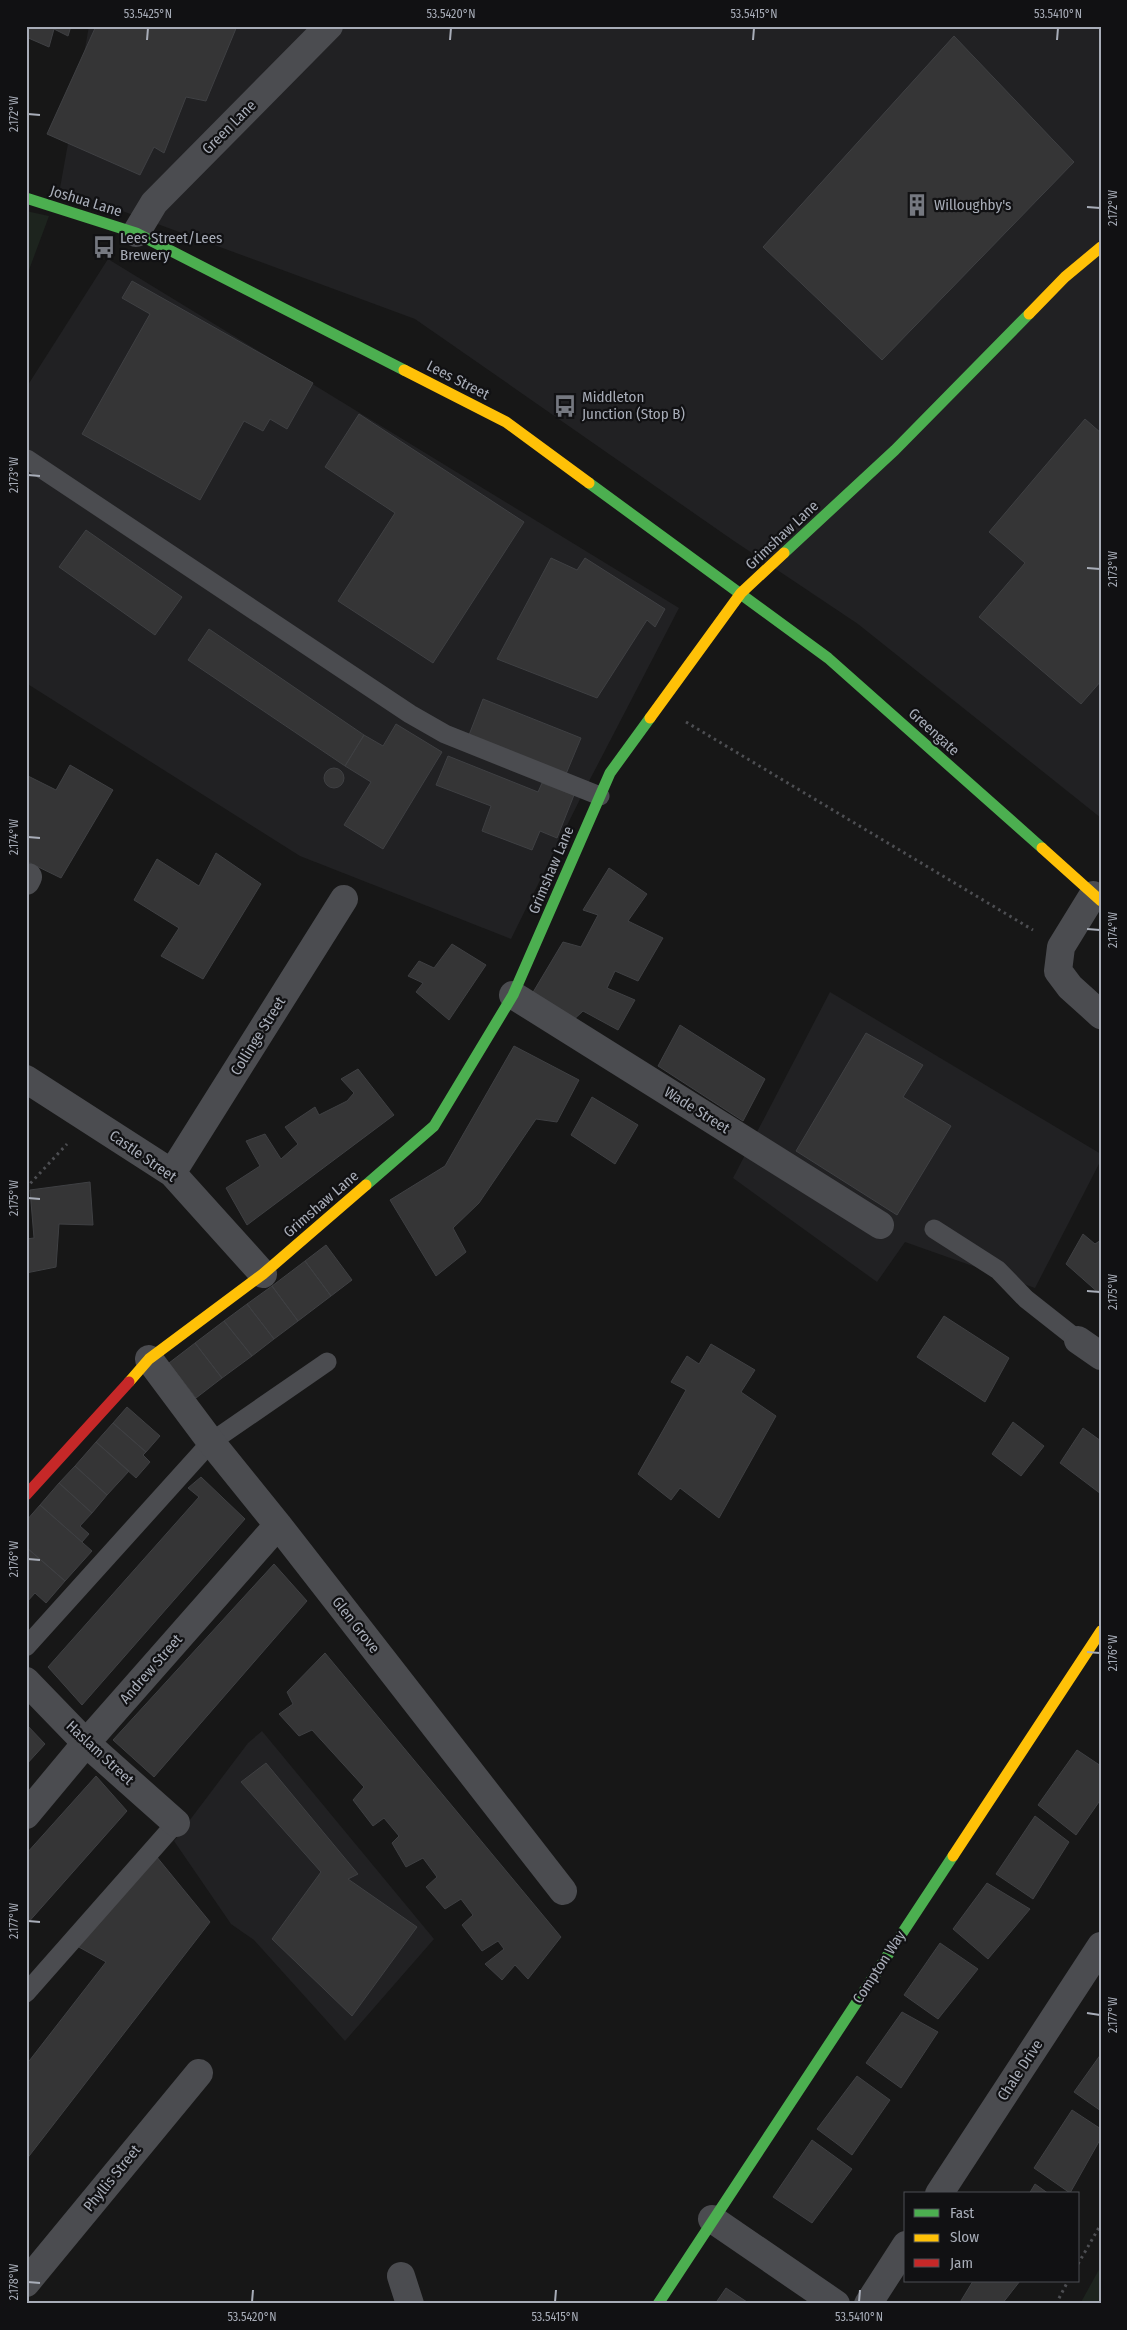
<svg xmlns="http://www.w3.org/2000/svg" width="1127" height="2330" viewBox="0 0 1127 2330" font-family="'Fira Sans Condensed',sans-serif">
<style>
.built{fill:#212123}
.green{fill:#1d241e}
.building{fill:#353536;stroke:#3f4043}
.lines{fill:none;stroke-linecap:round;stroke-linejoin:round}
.path{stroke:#4d4e52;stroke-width:3;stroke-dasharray:2.5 4;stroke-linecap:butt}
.lane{stroke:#4b4c50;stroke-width:19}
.street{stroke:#4b4c50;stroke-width:28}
.fast{stroke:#4caf50;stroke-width:11}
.slow{stroke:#ffc107;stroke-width:11}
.jam{stroke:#c62828;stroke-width:11}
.ticks{fill:none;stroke:#a8adb8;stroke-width:2}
.labels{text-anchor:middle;stroke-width:4.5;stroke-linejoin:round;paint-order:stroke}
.street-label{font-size:15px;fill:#a8adb8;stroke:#111113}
.poi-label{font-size:15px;fill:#a8adb8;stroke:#111113;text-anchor:start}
.neatline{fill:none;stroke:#a8adb8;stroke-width:2}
.ticks-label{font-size:12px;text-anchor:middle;fill:#a8adb8}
</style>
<rect width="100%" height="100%" fill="#171717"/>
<path class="built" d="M 89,26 L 1101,26 L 1101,818 L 858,624 L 734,541 L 415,319 L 60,188 Z
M 108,259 L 679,608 L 585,789 L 511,939 L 300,856 L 26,683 L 26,388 Z
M 830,992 L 1101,1154 L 1101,1160 L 1035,1288 L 905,1242 L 877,1282 L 733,1178 Z
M 262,1731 L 434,1939 L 345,2041 L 254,1940 L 231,1924 L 174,1841 L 248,1743 Z"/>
<path class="green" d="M 26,211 L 49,216 L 26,278 Z
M 1101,2266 L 1101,2304 L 1080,2304 Z"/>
<path class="building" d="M 26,26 L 71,26 L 68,36 L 54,29 L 49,47 L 26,37 Z
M 96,26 L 237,26 L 206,101 L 186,97 L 164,153 L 154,147 L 140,175 L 47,134 Z
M 954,36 L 1074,162 L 882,360 L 763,247 Z
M 132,281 L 313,383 L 287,429 L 270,419 L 263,431 L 244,421 L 200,500 L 82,434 L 150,314 L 122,298 Z
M 359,414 L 524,522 L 433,663 L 338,601 L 395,513 L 325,467 Z
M 1085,419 L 1101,433 L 1101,681 L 1081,704 L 979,617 L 1025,563 L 989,532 Z
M 86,530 L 182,597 L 155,635 L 59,567 Z
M 551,558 L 577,570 L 585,558 L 665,609 L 655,627 L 647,620 L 597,698 L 497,659 Z
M 209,629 L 364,735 L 345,766 L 188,660 Z
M 483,699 L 581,738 L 566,774 L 469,735 Z
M 396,724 L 442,752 L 383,849 L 344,825 L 371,782 L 345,766 L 364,735 L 383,746 Z
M 448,756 L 538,792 L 542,783 L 574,795 L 557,838 L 540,831 L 532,850 L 482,831 L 491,806 L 436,785 Z
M 70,765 L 113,790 L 61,878 L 26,861 L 26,840 L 29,834 L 26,833 L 26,775 L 56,790 Z
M324 778a10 10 0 1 1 20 0a10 10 0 1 1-20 0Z
M 216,853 L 261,884 L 203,979 L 161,956 L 179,928 L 134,900 L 157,859 L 199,886 Z
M 609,868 L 647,894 L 628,921 L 663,938 L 638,981 L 615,971 L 607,988 L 635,1000 L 618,1030 L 583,1011 L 569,1024 L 529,999 L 563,942 L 581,947 L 598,915 L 583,910 Z
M 452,944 L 486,965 L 449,1020 L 416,992 L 423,983 L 408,976 L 419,961 L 434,968 Z
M 680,1025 L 765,1079 L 743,1121 L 658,1066 Z
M 866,1033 L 923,1065 L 903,1097 L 951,1126 L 897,1215 L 796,1151 Z
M 514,1046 L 579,1080 L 557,1122 L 536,1119 L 479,1203 L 453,1228 L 466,1252 L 436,1276 L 390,1200 L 445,1166 Z
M 358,1069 L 394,1115 L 247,1225 L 226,1188 L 260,1166 L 246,1141 L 265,1134 L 281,1159 L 298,1144 L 285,1127 L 315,1107 L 319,1115 L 347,1101 L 354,1093 L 341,1079 Z
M 592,1097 L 638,1125 L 615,1164 L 571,1135 Z
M 90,1182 L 93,1225 L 59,1224 L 56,1267 L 26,1273 L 26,1239 L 34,1238 L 30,1190 Z
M 1083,1234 L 1095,1244 L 1101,1240 L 1101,1295 L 1066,1264 Z
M 326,1245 L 352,1280 L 331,1296 L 305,1261 Z
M 305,1261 L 331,1296 L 298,1321 L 272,1286 Z
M 272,1286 L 298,1321 L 274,1339 L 247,1304 Z
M 247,1304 L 274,1339 L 252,1356 L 224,1321 Z
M 944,1316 L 1009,1358 L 985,1402 L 917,1357 Z
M 224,1321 L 252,1356 L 222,1378 L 195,1343 Z
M 195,1343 L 222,1378 L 196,1398 L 169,1363 Z
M 711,1344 L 755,1370 L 741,1392 L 776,1416 L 719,1518 L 680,1488 L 671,1500 L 638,1474 L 686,1390 L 671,1382 L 687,1356 L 699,1364 Z
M 127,1407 L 160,1436 L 146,1452 L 113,1423 Z
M 1013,1422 L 1044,1446 L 1021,1476 L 992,1454 Z
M 113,1423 L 146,1452 L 143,1455 L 150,1462 L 136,1478 L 96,1442 Z
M 1083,1428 L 1101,1441 L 1101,1494 L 1060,1463 Z
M 96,1442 L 129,1471 L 107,1495 L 75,1466 Z
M 75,1466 L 107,1495 L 92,1513 L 59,1483 Z
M 201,1477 L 245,1519 L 82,1705 L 48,1667 L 199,1497 L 188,1488 Z
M 59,1483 L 92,1513 L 80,1526 L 89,1534 L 82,1542 L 40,1505 Z
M 40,1505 L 92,1551 L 65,1581 L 26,1547 L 26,1521 Z
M 26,1547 L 65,1581 L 46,1603 L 35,1593 L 26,1603 Z
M 274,1564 L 307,1601 L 154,1777 L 113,1740 Z
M 325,1653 L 561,1937 L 528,1979 L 515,1965 L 502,1980 L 485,1964 L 504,1949 L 498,1941 L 482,1951 L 462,1925 L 473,1915 L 461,1899 L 445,1909 L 426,1887 L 437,1877 L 423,1858 L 406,1867 L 392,1843 L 399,1836 L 384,1818 L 373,1826 L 353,1800 L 364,1787 L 312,1730 L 299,1736 L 279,1714 L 293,1704 L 287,1692 Z
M 26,1724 L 45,1744 L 26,1765 Z
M 1077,1750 L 1101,1766 L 1101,1799 L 1076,1835 L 1038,1805 Z
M 266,1763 L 358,1874 L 348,1879 L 417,1927 L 352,2016 L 272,1939 L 321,1872 L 241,1782 Z
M 96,1776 L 127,1811 L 26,1925 L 26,1854 Z
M 1035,1816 L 1069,1842 L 1033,1899 L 996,1874 Z
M 156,1856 L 210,1922 L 26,2160 L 26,2065 L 106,1962 L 77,1946 Z
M 987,1883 L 1030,1909 L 988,1959 L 953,1929 Z
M 940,1943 L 978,1969 L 938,2019 L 904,1995 Z
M 902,2012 L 938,2032 L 901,2088 L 866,2063 Z
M 1101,2054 L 1101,2111 L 1074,2092 Z
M 857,2076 L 890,2100 L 852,2155 L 817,2129 Z
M 1072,2110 L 1101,2129 L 1101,2138 L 1070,2193 L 1034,2168 Z
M 812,2140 L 852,2169 L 812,2223 L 773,2197 Z
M 1035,2184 L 1049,2194 L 1029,2194 Z
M 973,2281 L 1020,2281 L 1002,2304 L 959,2304 Z
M 726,2288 L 750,2304 L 715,2304 Z"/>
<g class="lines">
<path class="path" d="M 686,722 L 1033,930
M 26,1188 L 67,1144
M 1078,2264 L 1101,2224
M 1056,2304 L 1068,2281"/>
<path class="lane" d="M 27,459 L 410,714 L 445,734 L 600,796
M 934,1229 L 998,1270 L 1026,1299 L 1078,1340
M 26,1647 L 211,1442 L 327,1362
M 26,1993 L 176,1823"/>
<path class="street" d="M 136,233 L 154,203 L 329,26
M 26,881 L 28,877
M 1093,895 L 1061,947 L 1058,971 L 1070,987 L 1101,1015
M 513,995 L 880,1225
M 26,1079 L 172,1173 L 263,1274
M 172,1173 L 344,899
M 1078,1340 L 1101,1356
M 149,1359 L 211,1442 L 278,1525 L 563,1891
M 26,1681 L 86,1743 L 176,1823
M 26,1815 L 86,1743 L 278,1525
M 939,2194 L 1101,1946
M 712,2219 L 836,2304
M 401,2276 L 410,2304
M 26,2283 L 199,2073
M 868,2304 L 906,2245"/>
<path class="fast" d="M 26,198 L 136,233 L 404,370
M 589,483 L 828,658 L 1042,848
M 784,553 L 895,450 L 1029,314
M 366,1185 L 434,1126 L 513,995 L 610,773 L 650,718
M 658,2304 L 953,1856"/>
<path class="slow" d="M 1029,314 L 1065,277 L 1101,247
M 404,370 L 506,422 L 589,483
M 650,718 L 741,593 L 784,553
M 1042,848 L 1101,901
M 129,1382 L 149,1359 L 263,1274 L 366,1185
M 953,1856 L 1101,1631"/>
<path class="jam" d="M 26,1495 L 129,1382"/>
</g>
<path class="ticks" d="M 147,40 L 148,28M 450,40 L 451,28M 753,40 L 754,28M 1057,40 L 1058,28M 28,114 L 40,115M 1087,207 L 1100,208M 28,475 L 40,476M 1087,568 L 1100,569M 28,837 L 40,838M 1087,929 L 1100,930M 28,1198 L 40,1199M 1087,1291 L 1100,1292M 28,1559 L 40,1560M 1087,1652 L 1100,1653M 28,1921 L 40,1922M 1087,2013 L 1100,2015M 28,2282 L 40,2283M 252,2302 L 253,2290M 555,2302 L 556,2290M 859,2302 L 860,2290"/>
<defs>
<symbol id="building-bare" viewBox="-9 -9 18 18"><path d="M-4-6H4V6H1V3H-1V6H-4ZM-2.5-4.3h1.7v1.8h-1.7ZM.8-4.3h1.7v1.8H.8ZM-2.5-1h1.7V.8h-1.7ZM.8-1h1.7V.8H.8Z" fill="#757880" stroke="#111113" stroke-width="2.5" paint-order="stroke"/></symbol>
<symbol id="bus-bare" viewBox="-9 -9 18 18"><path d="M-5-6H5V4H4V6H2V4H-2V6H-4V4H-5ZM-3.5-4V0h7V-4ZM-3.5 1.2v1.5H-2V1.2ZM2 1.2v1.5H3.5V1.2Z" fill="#757880" stroke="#111113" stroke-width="2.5" paint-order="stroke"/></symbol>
</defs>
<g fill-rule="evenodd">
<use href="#building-bare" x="901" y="189" width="32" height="32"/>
<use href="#bus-bare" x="88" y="231" width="32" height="32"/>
<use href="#bus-bare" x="549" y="390" width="32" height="32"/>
</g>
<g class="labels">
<g class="street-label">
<text transform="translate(229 127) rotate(-45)" y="5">Green Lane</text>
<text transform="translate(86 201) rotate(17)" y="5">Joshua Lane</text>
<text transform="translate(458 380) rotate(27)" y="5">Lees Street</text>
<text transform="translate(782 535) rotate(-43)" y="5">Grimshaw Lane</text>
<text transform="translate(934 732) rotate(42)" y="5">Greengate</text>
<text transform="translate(551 870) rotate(-67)" y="5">Grimshaw Lane</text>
<text transform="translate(258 1036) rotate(-58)" y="5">Collinge Street</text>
<text transform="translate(697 1110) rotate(32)" y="5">Wade Street</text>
<text transform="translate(143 1156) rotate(35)" y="5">Castle Street</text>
<text transform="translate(321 1204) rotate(-41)" y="5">Grimshaw Lane</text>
<text transform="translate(356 1625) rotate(52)" y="5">Glen Grove</text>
<text transform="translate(151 1669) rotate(-49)" y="5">Andrew Street</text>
<text transform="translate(100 1753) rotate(43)" y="5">Haslam Street</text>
<text transform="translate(879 1967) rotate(-57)" y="5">Compton Way</text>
<text transform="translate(1020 2070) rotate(-57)" y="5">Chale Drive</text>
<text transform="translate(112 2178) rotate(-51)" y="5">Phyllis Street</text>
</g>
<g class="poi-label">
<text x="934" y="210">Willoughby's</text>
<text x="120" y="243">Lees Street/Lees<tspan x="120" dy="17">Brewery</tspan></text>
<text x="582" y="402">Middleton<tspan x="582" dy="17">Junction (Stop B)</tspan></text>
</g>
</g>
<rect width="1127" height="2330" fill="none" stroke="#111113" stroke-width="55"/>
<rect x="904" y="2192" width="175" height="90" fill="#111113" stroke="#4d4f55"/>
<rect x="914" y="2209" width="25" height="8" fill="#4caf50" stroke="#4d4f55"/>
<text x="950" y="2218" font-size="15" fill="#a8adb8">Fast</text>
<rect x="914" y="2234" width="25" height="8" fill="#ffc107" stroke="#4d4f55"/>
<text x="950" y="2242" font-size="15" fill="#a8adb8">Slow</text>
<rect x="914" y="2259" width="25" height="8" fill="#c62828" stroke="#4d4f55"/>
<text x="950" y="2268" font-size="15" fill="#a8adb8">Jam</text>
<rect x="28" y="28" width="1072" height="2274" class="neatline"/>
<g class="ticks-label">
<text x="148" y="18">53.5425°N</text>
<text x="451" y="18">53.5420°N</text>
<text x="754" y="18">53.5415°N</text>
<text x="1058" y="18">53.5410°N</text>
<text transform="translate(14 114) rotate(-90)" y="4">2.172°W</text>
<text transform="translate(1113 208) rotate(-90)" y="4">2.172°W</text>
<text transform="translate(14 475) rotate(-90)" y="4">2.173°W</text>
<text transform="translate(1113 569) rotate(-90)" y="4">2.173°W</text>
<text transform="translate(14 837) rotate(-90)" y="4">2.174°W</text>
<text transform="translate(1113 930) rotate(-90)" y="4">2.174°W</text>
<text transform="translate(14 1198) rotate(-90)" y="4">2.175°W</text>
<text transform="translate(1113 1292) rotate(-90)" y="4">2.175°W</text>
<text transform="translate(14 1559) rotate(-90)" y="4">2.176°W</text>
<text transform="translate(1113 1653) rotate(-90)" y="4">2.176°W</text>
<text transform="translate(14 1921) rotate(-90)" y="4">2.177°W</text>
<text transform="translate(1113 2015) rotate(-90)" y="4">2.177°W</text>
<text transform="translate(14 2282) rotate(-90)" y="4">2.178°W</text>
<text x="252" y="2321">53.5420°N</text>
<text x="555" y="2321">53.5415°N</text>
<text x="859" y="2321">53.5410°N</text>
</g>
</svg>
